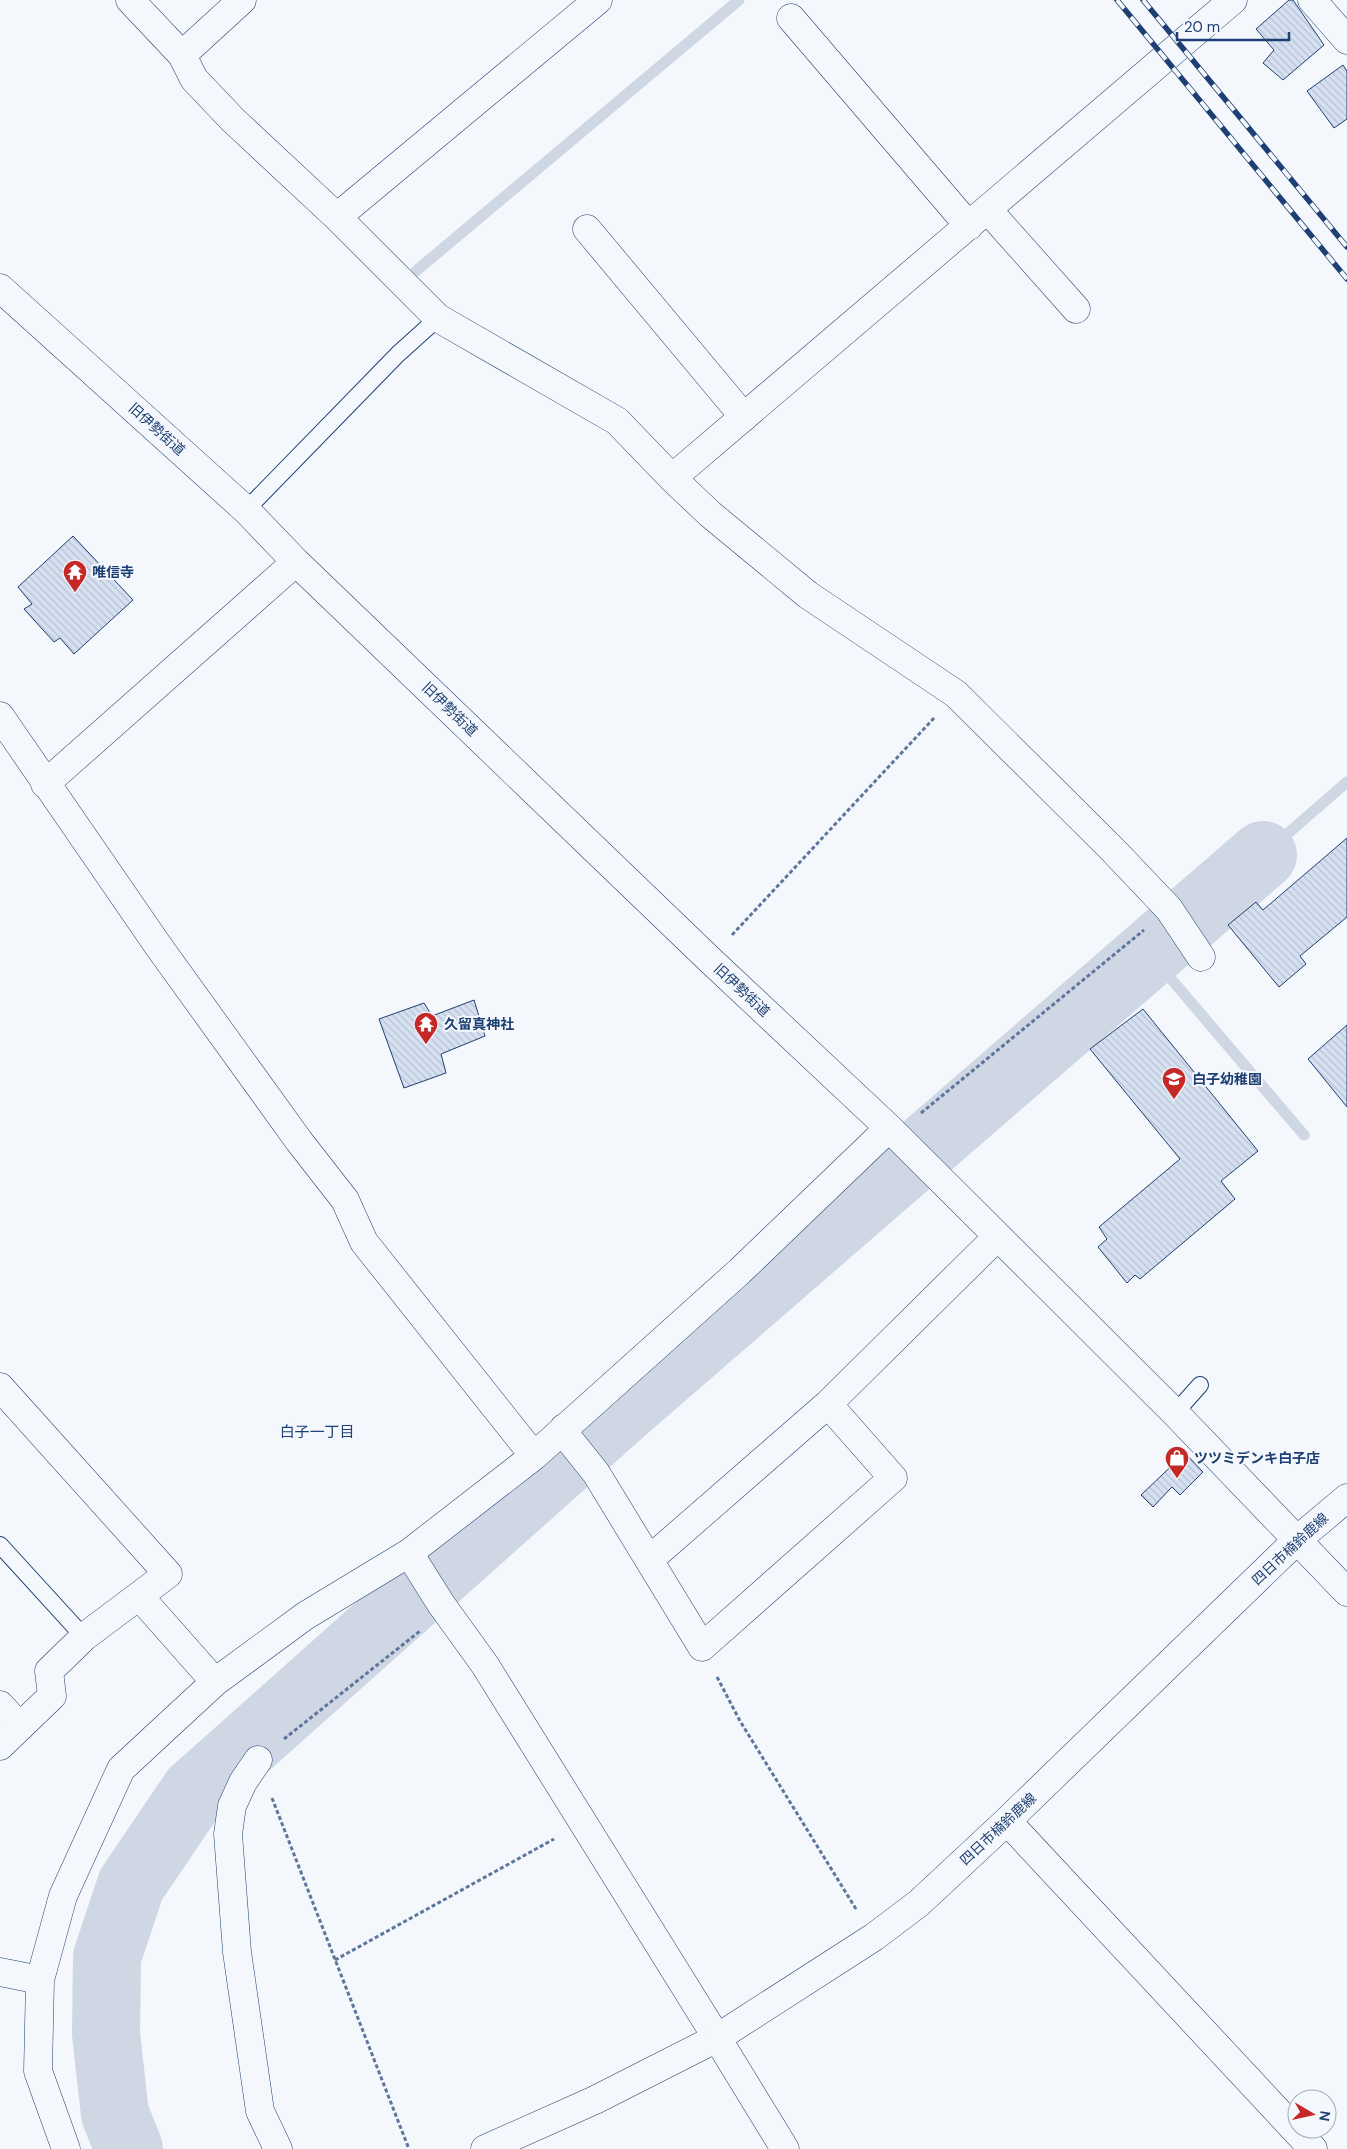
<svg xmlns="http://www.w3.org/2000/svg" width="1347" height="2149" viewBox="0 0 1347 2149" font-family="'DM Sans','Noto Sans JP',sans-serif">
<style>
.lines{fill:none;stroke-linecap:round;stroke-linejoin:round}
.stream{stroke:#cfd7e4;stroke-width:11}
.river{stroke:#cfd7e4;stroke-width:68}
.building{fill:url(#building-back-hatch);stroke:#1d3f73}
.lane-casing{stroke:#1d3f73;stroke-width:18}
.street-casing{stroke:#1d3f73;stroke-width:29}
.secondary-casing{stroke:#1d3f73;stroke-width:29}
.primary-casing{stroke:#1d3f73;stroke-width:29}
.path{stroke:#5e769c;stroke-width:3;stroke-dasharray:4 2.5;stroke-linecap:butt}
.lane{stroke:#f4f7fb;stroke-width:16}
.street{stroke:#f4f7fb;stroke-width:28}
.secondary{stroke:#f4f7fb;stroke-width:28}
.primary{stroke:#f4f7fb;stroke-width:28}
.rail-casing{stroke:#1d3f73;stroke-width:5.5}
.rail{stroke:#f4f7fb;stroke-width:4;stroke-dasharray:11;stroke-linecap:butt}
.labels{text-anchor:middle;stroke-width:4;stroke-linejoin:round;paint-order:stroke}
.street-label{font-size:14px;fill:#1d3f73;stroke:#f4f7fb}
.poi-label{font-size:14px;font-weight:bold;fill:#1d3f73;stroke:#f4f7fb;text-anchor:start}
.neighbourhood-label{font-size:15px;fill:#1d3f73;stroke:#f4f7fb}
</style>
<defs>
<pattern id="building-back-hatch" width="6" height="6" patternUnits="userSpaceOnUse" patternTransform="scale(1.25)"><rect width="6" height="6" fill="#d5e0f0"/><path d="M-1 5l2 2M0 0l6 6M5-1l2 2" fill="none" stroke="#b6c1d1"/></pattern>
</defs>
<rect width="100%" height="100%" fill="#f4f7fb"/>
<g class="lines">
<path class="stream" d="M 416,271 L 739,0
M 1263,855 L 1347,782
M 1149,953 L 1304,1135"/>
<path class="river" d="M 129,2149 L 115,2114 L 106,2034 L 107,1957 L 131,1885 L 194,1792 L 626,1407 L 1263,855"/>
</g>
<path class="building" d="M 1289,0 L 1293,0 L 1324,45 L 1283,80 L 1263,63 L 1274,50 L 1256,29 Z
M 1343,65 L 1347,71 L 1347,119 L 1334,128 L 1307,91 Z
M 73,536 L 133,600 L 74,654 L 60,638 L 54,642 L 24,609 L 32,604 L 18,587 Z
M 1347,838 L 1347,917 L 1300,956 L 1306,964 L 1279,987 L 1228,925 L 1256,902 L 1263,910 Z
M 474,1000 L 485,1036 L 441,1054 L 446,1073 L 404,1088 L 379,1019 L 424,1003 L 432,1016 Z
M 1143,1009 L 1258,1151 L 1221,1181 L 1235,1199 L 1140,1279 L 1135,1275 L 1127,1283 L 1098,1247 L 1107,1239 L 1099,1227 L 1180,1159 L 1090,1049 Z
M 1347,1025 L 1347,1107 L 1308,1059 Z
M 1185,1453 L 1203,1472 L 1180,1495 L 1172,1487 L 1153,1507 L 1141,1495 Z"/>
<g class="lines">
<defs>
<path id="lane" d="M 246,510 L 398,354 L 438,318
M 1175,1413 L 1200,1385
M 0,1545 L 84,1637"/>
<path id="street" d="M 130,0 L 182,55 L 194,79 L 233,120 L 337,217 L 438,318 L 617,421 L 672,478 L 710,514 L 808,595 L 956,694 L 1113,850 L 1169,909 L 1201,957
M 1312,0 L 1347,40
M 791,18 L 969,226
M 182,55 L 242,0
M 988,210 L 1076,309
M 337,217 L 598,0
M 587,229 L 744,417
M 0,288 L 246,510 L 296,562 L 709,959 L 889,1128 L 1175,1413 L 1347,1592
M 672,478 L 1233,0
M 0,716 L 159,947 L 299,1141 L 345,1200 L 364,1242 L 534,1456
M 45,784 L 296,562
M 0,1387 L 168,1574 L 84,1637 L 49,1671 L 52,1696 L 0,1746
M 564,1428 L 568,1438 L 596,1473 L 702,1647 L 893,1478 L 828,1404
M 409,1553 L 441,1604 L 485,1665 L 717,2038
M 649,1560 L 828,1404 L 997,1237
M 139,1596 L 215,1682
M 0,1705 L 20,1727
M 258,1760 L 243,1782 L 232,1806 L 228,1834 L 237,1952 L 260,2111 L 278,2149
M 1007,1821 L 1313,2149
M 0,1972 L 40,1980
M 66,2149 L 38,2071 L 40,1980 L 63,1896 L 121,1769 L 215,1682 L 305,1616 L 409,1553 L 534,1456 L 740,1271 L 889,1128"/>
<path id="secondary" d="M 485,2149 L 595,2100 L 717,2038"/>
<path id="primary" d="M 785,2149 L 717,2038 L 874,1937 L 919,1903 L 1007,1821 L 1297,1540 L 1347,1498"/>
</defs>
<use href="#lane" class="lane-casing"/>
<use href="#street" class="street-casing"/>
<use href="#secondary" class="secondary-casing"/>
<use href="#primary" class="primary-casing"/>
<path class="path" d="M 732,935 L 934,718
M 921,1113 L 1144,930
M 717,1677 L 740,1721 L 856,1909
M 284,1739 L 420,1631
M 272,1798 L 409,2149
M 335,1960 L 554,1839"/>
<use href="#lane" class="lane"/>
<use href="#street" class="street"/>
<use href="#secondary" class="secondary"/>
<use href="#primary" class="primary"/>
<defs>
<path id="rail" d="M 1117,0 L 1347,279
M 1143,0 L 1347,247"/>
</defs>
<use href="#rail" class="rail-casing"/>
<use href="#rail" class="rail"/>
</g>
<defs>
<symbol id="temple-pin" viewBox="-11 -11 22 30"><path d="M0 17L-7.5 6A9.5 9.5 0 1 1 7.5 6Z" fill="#c62828" stroke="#f4f7fb"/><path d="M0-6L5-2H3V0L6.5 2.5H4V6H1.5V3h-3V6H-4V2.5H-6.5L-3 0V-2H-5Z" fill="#fff"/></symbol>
<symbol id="school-pin" viewBox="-11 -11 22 30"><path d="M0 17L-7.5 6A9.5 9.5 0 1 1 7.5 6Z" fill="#c62828" stroke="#f4f7fb"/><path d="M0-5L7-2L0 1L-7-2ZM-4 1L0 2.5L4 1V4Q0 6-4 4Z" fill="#fff"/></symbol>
<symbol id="shop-pin" viewBox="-11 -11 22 30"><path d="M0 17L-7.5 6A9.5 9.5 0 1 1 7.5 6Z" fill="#c62828" stroke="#f4f7fb"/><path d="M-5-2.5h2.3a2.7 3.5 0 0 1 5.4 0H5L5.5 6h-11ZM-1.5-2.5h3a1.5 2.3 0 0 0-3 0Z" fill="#fff"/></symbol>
</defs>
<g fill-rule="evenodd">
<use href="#temple-pin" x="61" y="558" width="28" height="38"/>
<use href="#temple-pin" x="412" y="1010" width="28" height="38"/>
<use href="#school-pin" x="1160" y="1065" width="28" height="38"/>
<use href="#shop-pin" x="1163" y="1444" width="28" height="38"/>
</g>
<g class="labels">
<g class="street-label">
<text transform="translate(157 429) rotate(42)" y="5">旧伊勢街道</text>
<text transform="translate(450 709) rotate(44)" y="5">旧伊勢街道</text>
<text transform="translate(742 990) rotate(43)" y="5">旧伊勢街道</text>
<text transform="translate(1290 1549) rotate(-43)" y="5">四日市楠鈴鹿線</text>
<text transform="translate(998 1829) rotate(-43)" y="5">四日市楠鈴鹿線</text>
</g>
<g class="poi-label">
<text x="92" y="577">唯信寺</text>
<text x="444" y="1029">久留真神社</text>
<text x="1192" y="1084">白子幼稚園</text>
<text x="1194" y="1463">ツツミデンキ白子店</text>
</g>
<g class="neighbourhood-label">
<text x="317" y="1437">白子一丁目</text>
</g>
</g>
<g transform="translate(1312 2114) rotate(99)"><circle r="24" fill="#f4f7fb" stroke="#9eadc5"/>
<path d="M0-4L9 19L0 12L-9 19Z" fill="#c62828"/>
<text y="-8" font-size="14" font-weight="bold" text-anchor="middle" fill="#1d3f73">N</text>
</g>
<path d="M1177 32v8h112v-8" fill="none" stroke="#1d3f73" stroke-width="2.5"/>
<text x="1184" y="32" font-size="15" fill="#1d3f73" stroke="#f4f7fb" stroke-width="4" paint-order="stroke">20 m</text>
</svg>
